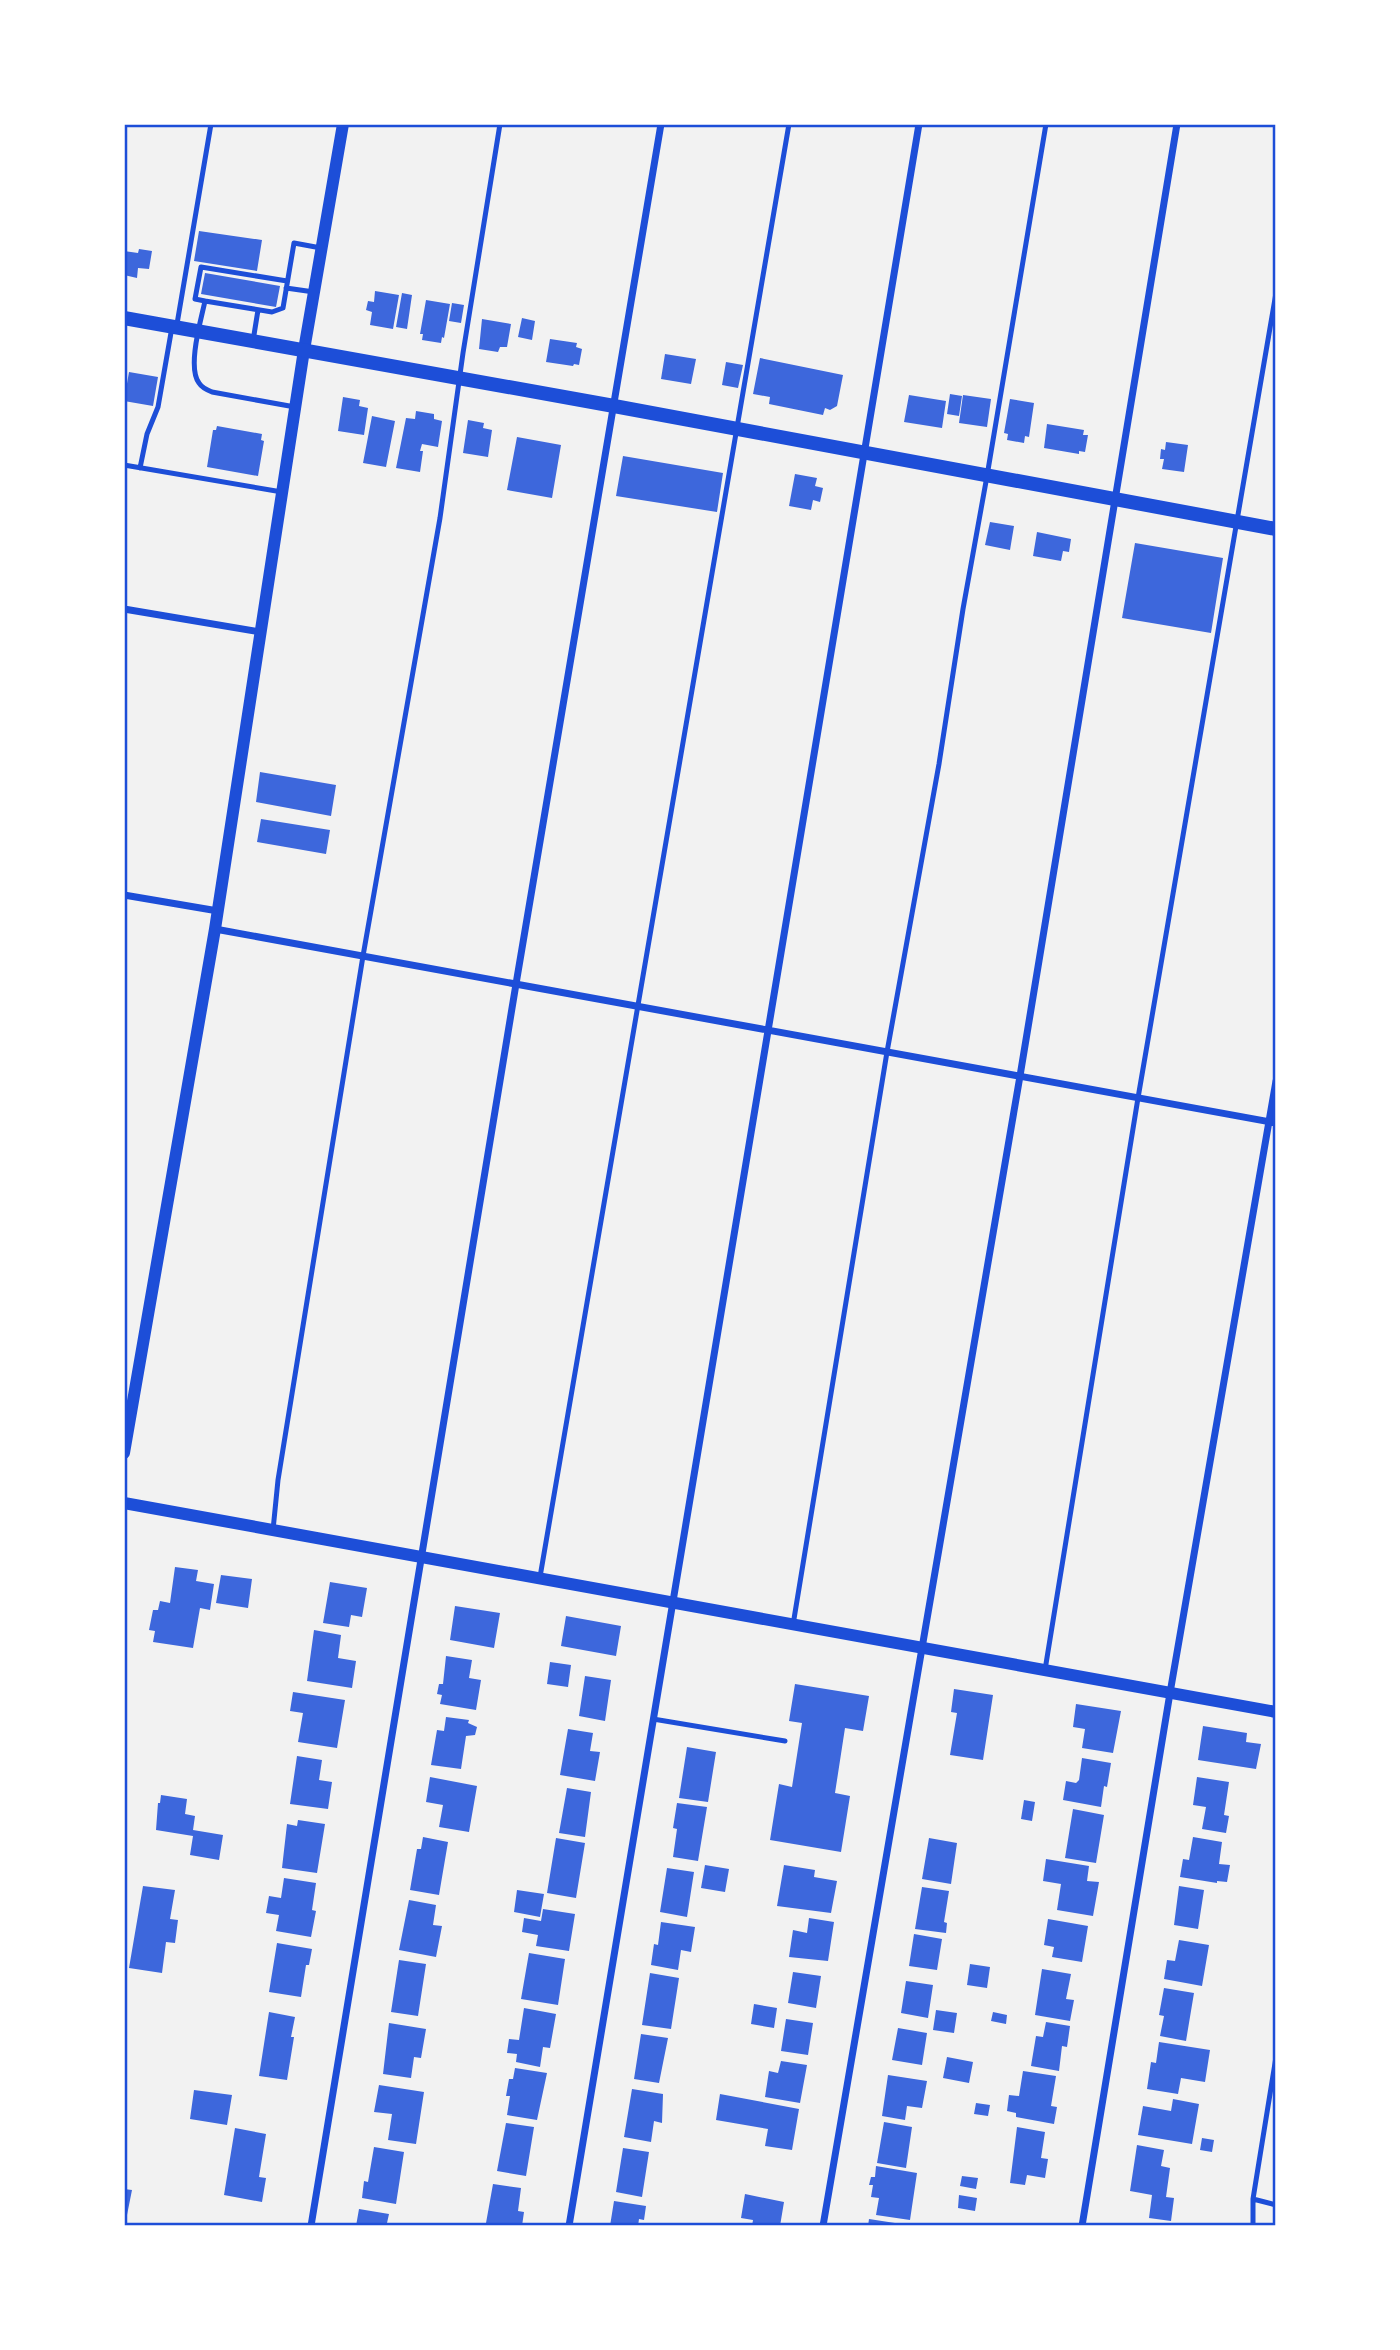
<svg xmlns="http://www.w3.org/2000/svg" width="1400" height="2350" viewBox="0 0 1400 2350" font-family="Cabin,sans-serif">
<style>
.building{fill:#3d67dc}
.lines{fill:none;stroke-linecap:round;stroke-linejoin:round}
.service{stroke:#1d4ed8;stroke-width:5}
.minor{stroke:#1d4ed8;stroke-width:7}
.tertiary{stroke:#1d4ed8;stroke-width:12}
.secondary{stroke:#1d4ed8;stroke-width:14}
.neatline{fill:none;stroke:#1d4ed8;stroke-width:2.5}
</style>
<rect width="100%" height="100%" fill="#f2f2f2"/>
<path class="building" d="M 199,231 L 262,240 L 257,271 L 194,261 Z
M 139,249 L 152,251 L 149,269 L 138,268 L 137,278 L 124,275 L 124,251 L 138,253 Z
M 205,273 L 280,286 L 276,307 L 201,294 Z
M 375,291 L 399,295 L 393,329 L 370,325 L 372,312 L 366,310 L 368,301 L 374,302 Z
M 402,293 L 412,295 L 407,329 L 396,327 Z
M 426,300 L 450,304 L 444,338 L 442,337 L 441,343 L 422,340 L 423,334 L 420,334 Z
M 452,303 L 464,305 L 461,323 L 449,321 Z
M 522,318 L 535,321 L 532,340 L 518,337 Z
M 482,319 L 511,324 L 507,347 L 500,347 L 498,352 L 479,349 Z
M 550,339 L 577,343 L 576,347 L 582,349 L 579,365 L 574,364 L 573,366 L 546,362 Z
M 665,354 L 696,359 L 691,384 L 661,379 Z
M 760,358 L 843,375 L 837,406 L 830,410 L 825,408 L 823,415 L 769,404 L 770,397 L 753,394 Z
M 726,362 L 743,365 L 738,388 L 722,385 Z
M 129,372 L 158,377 L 153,406 L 124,401 Z
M 950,394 L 962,396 L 959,416 L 947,414 Z
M 909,395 L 946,401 L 942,428 L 904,422 Z
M 963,395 L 991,399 L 987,427 L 959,423 Z
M 343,397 L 360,400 L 359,406 L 368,408 L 364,435 L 338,431 Z
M 1010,399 L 1034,403 L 1029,437 L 1025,436 L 1024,443 L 1007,440 L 1008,434 L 1004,433 Z
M 416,411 L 434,414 L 434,419 L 442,421 L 438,447 L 422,444 L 420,451 L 423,451 L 420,472 L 396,468 L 406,418 L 415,419 Z
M 372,416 L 395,421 L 386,467 L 363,463 Z
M 468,420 L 484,423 L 483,428 L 492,430 L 488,457 L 463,453 Z
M 1047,424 L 1084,430 L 1083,435 L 1088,435 L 1085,452 L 1079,451 L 1079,454 L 1044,448 Z
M 217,426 L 262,434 L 261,440 L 264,441 L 258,476 L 207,467 L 213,430 L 216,430 Z
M 517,437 L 561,445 L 552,498 L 507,490 Z
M 1166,442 L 1188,445 L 1184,472 L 1162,469 L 1164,459 L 1160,459 L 1161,449 L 1165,450 Z
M 623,456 L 723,473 L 717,512 L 616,496 Z
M 795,474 L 817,478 L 815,486 L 823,488 L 820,502 L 813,500 L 811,510 L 789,506 Z
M 990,522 L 1014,526 L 1010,550 L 985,545 Z
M 1037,532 L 1071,539 L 1069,552 L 1063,551 L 1061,561 L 1033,556 Z
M 1135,543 L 1223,558 L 1211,633 L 1122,618 Z
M 260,772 L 336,785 L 331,816 L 256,802 Z
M 261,819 L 330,830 L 326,854 L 257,842 Z
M 175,1567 L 198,1570 L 196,1581 L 214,1584 L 210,1610 L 200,1608 L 193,1648 L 153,1642 L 155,1631 L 149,1630 L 153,1610 L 158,1610 L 160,1601 L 170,1603 Z
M 221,1575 L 252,1579 L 248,1608 L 216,1603 Z
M 330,1582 L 367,1588 L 362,1617 L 351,1615 L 349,1627 L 323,1623 Z
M 455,1606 L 500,1613 L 494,1648 L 450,1640 Z
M 566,1616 L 621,1626 L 616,1656 L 561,1646 Z
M 314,1630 L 341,1635 L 338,1658 L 356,1661 L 352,1688 L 307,1681 Z
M 446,1656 L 472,1660 L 469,1678 L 481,1680 L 476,1710 L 440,1704 L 442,1695 L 437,1694 L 439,1684 L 443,1684 Z
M 550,1662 L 571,1665 L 568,1687 L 547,1684 Z
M 585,1676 L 611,1680 L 605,1721 L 579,1716 Z
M 795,1684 L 869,1696 L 863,1731 L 845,1728 L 835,1793 L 850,1796 L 841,1852 L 770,1840 L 779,1784 L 792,1787 L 802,1723 L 789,1721 Z
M 954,1689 L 993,1695 L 983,1760 L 950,1755 L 957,1713 L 951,1712 Z
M 293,1692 L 345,1700 L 337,1748 L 298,1742 L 303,1713 L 290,1711 Z
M 1076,1704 L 1121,1711 L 1113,1753 L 1082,1748 L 1085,1729 L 1073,1727 Z
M 446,1717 L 469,1720 L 468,1723 L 477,1727 L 475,1735 L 466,1736 L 461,1769 L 431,1765 L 437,1730 L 444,1731 Z
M 1203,1726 L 1247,1733 L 1246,1742 L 1261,1744 L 1256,1769 L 1198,1760 Z
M 568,1729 L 593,1733 L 590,1751 L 600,1752 L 595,1781 L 560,1775 Z
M 687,1747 L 716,1752 L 708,1802 L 679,1798 Z
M 297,1756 L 322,1760 L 319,1780 L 332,1782 L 328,1809 L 290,1804 Z
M 1082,1758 L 1111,1763 L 1107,1787 L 1104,1786 L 1101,1807 L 1063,1800 L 1066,1781 L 1076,1783 L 1079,1780 Z
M 430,1777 L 477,1786 L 469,1832 L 439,1827 L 443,1805 L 426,1802 Z
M 1197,1777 L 1229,1782 L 1224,1815 L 1229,1816 L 1226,1833 L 1202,1829 L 1206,1807 L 1193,1805 Z
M 567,1788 L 591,1792 L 585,1837 L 559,1833 Z
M 161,1795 L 187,1799 L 185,1814 L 195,1816 L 193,1830 L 223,1835 L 219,1860 L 190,1855 L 193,1836 L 156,1830 L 158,1803 L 160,1803 Z
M 1024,1800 L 1035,1802 L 1032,1821 L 1021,1819 Z
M 677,1803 L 707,1807 L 698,1861 L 673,1857 L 677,1829 L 673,1828 Z
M 1073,1809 L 1104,1815 L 1096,1863 L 1065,1858 Z
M 298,1820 L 325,1824 L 317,1873 L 282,1868 L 287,1824 L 297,1826 Z
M 423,1837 L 448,1842 L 439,1895 L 410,1890 L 417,1849 L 421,1849 Z
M 1193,1837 L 1222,1842 L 1219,1864 L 1230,1865 L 1227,1882 L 1217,1881 L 1217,1883 L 1180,1877 L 1183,1859 L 1189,1860 Z
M 556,1838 L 585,1843 L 576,1898 L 547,1893 Z
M 929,1838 L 957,1843 L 951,1884 L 922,1879 Z
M 1046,1859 L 1089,1866 L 1087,1881 L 1099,1882 L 1093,1916 L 1057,1910 L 1061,1884 L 1043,1881 Z
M 705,1865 L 729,1869 L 725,1892 L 701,1888 Z
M 784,1865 L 815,1870 L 814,1877 L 837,1881 L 831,1913 L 777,1906 Z
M 667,1868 L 694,1872 L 687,1917 L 660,1912 Z
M 284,1878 L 316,1883 L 312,1910 L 316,1911 L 311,1937 L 276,1931 L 279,1915 L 266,1913 L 269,1896 L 281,1898 Z
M 143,1886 L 175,1890 L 170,1919 L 178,1920 L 175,1943 L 166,1942 L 162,1973 L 129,1968 Z
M 1179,1886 L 1204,1890 L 1198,1929 L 1174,1925 Z
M 922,1887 L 949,1891 L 944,1922 L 947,1923 L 946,1933 L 915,1929 Z
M 517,1890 L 544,1894 L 540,1917 L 514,1912 Z
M 409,1900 L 436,1905 L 433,1925 L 442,1926 L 436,1957 L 399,1950 Z
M 543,1909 L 575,1914 L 569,1951 L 536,1946 L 538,1935 L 522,1932 L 524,1918 L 541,1921 Z
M 809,1918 L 834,1922 L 828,1961 L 789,1957 L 793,1930 L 807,1933 Z
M 1048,1919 L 1088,1926 L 1082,1962 L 1052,1957 L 1054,1947 L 1044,1945 Z
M 661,1922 L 695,1927 L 691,1952 L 681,1950 L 678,1970 L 651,1965 L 654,1944 L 658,1945 Z
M 914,1934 L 942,1939 L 937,1970 L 909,1966 Z
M 1179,1940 L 1209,1945 L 1202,1986 L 1164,1979 L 1167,1960 L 1175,1961 Z
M 277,1943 L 312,1949 L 309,1965 L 306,1965 L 301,1997 L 269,1992 Z
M 529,1953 L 565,1959 L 558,2005 L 521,1999 Z
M 399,1960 L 426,1964 L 418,2016 L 391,2012 Z
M 970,1964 L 990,1967 L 987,1988 L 967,1985 Z
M 1042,1969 L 1071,1974 L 1066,1999 L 1074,2000 L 1070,2021 L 1035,2015 Z
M 793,1972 L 821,1976 L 816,2008 L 788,2003 Z
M 650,1973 L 679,1978 L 671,2029 L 642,2025 Z
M 906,1981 L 933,1985 L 928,2018 L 901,2013 Z
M 1164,1988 L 1194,1993 L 1186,2041 L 1160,2036 L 1164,2016 L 1159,2015 Z
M 754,2004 L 777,2008 L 774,2028 L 751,2024 Z
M 524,2008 L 556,2014 L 550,2048 L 543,2047 L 540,2067 L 516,2062 L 517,2054 L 507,2053 L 509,2039 L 519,2040 Z
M 936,2010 L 957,2013 L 954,2033 L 933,2030 Z
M 269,2012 L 295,2017 L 291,2037 L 294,2037 L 287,2080 L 259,2076 Z
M 993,2012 L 1007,2015 L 1006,2024 L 991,2021 Z
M 786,2019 L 813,2023 L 808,2055 L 781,2051 Z
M 1046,2022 L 1070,2026 L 1067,2047 L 1062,2046 L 1059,2071 L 1031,2066 L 1036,2036 L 1043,2037 Z
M 389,2023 L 426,2029 L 421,2058 L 414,2057 L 411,2078 L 383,2074 Z
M 898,2028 L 927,2033 L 922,2065 L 892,2060 Z
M 641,2034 L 668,2038 L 659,2083 L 634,2079 Z
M 1159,2042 L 1210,2050 L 1205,2082 L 1181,2078 L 1178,2094 L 1147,2089 L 1151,2062 L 1156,2063 Z
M 947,2057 L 973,2062 L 969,2083 L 943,2078 Z
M 781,2061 L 807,2065 L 800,2103 L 765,2097 L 769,2071 L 778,2073 Z
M 515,2068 L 547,2073 L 537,2120 L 507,2115 L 510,2096 L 506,2096 L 509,2079 L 513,2079 Z
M 1023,2071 L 1056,2076 L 1051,2106 L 1057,2107 L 1054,2124 L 1016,2117 L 1016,2113 L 1007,2111 L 1009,2095 L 1019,2096 Z
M 888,2075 L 927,2081 L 922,2108 L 907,2106 L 905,2120 L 882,2116 Z
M 379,2085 L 424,2092 L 416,2144 L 388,2140 L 392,2114 L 374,2112 Z
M 632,2089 L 663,2094 L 662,2123 L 654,2121 L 651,2142 L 624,2137 Z
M 194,2090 L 232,2095 L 227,2125 L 190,2119 Z
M 720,2094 L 799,2109 L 792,2150 L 765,2146 L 768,2129 L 716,2120 Z
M 1173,2099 L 1199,2104 L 1192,2144 L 1138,2135 L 1143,2106 L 1171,2111 Z
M 976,2103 L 990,2105 L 988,2116 L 974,2114 Z
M 884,2122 L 912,2127 L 906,2168 L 877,2163 Z
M 506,2123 L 534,2127 L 526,2176 L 497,2171 Z
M 1017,2127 L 1045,2132 L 1041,2158 L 1048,2159 L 1045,2178 L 1027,2175 L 1025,2185 L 1010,2183 Z
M 235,2128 L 266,2134 L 259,2177 L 266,2178 L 262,2202 L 224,2195 Z
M 1202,2138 L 1214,2140 L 1212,2152 L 1200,2150 Z
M 1137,2145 L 1164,2150 L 1161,2166 L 1170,2168 L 1166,2197 L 1174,2198 L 1171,2221 L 1149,2218 L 1152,2195 L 1130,2191 Z
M 374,2147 L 404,2152 L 396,2204 L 362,2198 L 364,2181 L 368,2182 Z
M 623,2148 L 649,2152 L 642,2197 L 616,2192 Z
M 876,2166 L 917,2173 L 910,2220 L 876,2215 L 879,2198 L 871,2197 L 873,2185 L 869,2185 L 871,2177 L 875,2177 Z
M 962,2176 L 978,2178 L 976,2189 L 960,2186 Z
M 493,2184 L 521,2188 L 518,2211 L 524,2212 L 522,2226 L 486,2223 Z
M 124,2189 L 132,2190 L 127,2215 L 124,2214 Z
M 745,2194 L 784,2202 L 780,2226 L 752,2226 L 753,2220 L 741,2218 Z
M 959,2195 L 977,2198 L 975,2211 L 958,2208 Z
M 614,2201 L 646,2206 L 644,2220 L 639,2219 L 638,2226 L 610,2226 Z
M 359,2209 L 389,2214 L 387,2223 L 396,2226 L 356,2226 Z
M 869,2219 L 895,2223 L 894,2226 L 868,2226 Z"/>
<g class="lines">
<path class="service" d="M 286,288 L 314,292
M 205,301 L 195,299 L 201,267 L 287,281
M 177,324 L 211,124
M 253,341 L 258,310
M 295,407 L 212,392 C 207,390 202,388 199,383 C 187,367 201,320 205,301 L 272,312 L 283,308 L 294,243 L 321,248
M 124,465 L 282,492
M 140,468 L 147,434 L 158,407 L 172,327
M 273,1530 L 278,1480 L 363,956 L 440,518 L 463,353 L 500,124
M 540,1577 L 789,124
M 793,1625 L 887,1052 L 939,764 L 963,609 L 987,476 L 1046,124
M 1045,1670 L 1138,1098 L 1276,293
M 653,1719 L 785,1741
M 1276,2057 L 1253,2199 L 1276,2205
M 1253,2226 L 1253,2199"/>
<path class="minor" d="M 124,609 L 260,632
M 124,895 L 218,911
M 215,929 L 1276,1123
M 311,2226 L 516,984 L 661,124
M 569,2226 L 919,124
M 823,2226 L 1020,1076 L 1177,124
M 1082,2226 L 1170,1693 L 1276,1081"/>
<path class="tertiary" d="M 124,1453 L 215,929 L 304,350 L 343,124
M 124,1503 L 1276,1712"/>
<path class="secondary" d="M 124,318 L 614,406 L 1276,529"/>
</g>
<rect width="1400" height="2350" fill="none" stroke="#ffffff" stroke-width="252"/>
<rect x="126" y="126" width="1148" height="2098" class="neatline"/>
</svg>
